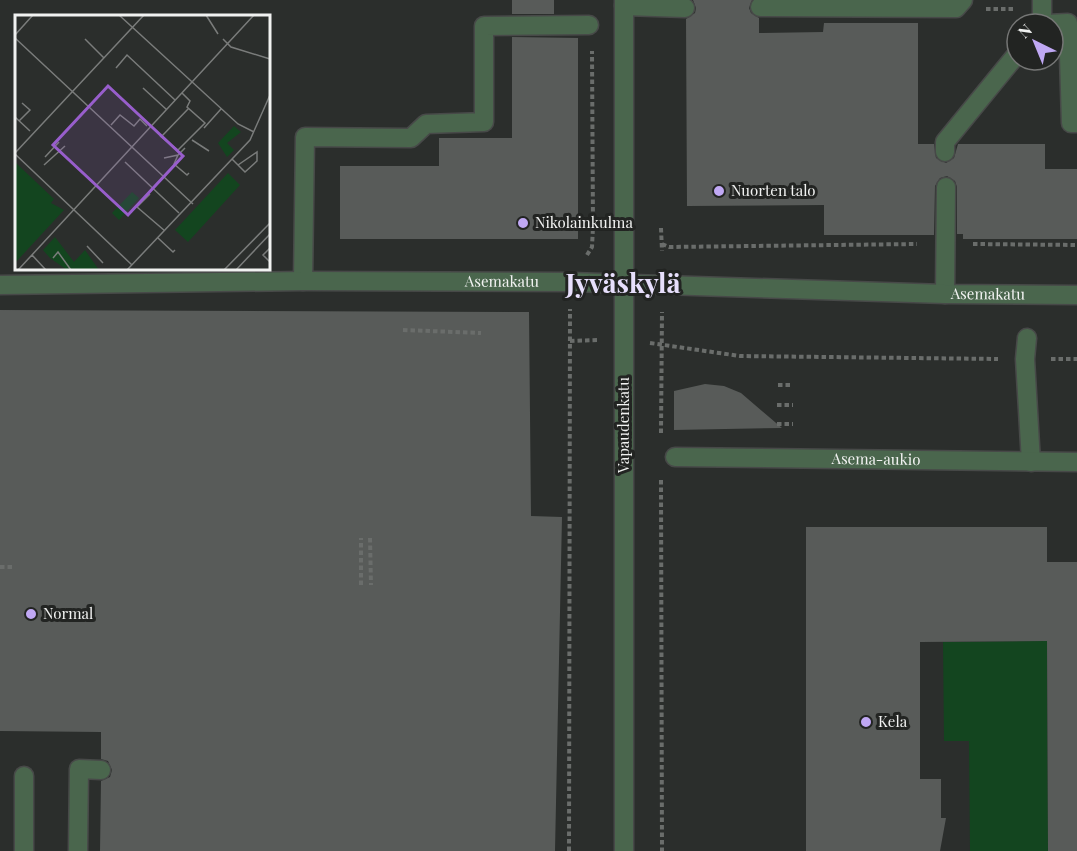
<svg xmlns="http://www.w3.org/2000/svg" width="1077" height="851" viewBox="0 0 1077 851" font-family="'Playfair Display',serif">
<style>
.green{fill:#13451f}
.building{fill:#585b59}
.lines{fill:none;stroke-linecap:round;stroke-linejoin:round}
.service-casing{stroke:#474948;stroke-width:21}
.pedestrian-casing{stroke:#474948;stroke-width:21}
.minor-casing{stroke:#474948;stroke-width:21}
.path{stroke:#6a6d6b;stroke-width:4;stroke-dasharray:4.5 3;stroke-linecap:butt}
.service{stroke:#4a664d;stroke-width:18}
.pedestrian{stroke:#4a664d;stroke-width:18}
.minor{stroke:#4a664d;stroke-width:18}
.poi-dot{fill:#c0a8f4;stroke:#222422;stroke-width:2}
.labels{text-anchor:middle;stroke-width:6;stroke-linejoin:round;paint-order:stroke}
.poi-label{font-size:15px;fill:#f1f2f1;stroke:#222422;text-anchor:start}
.street-label{font-size:15px;fill:#f1f2f1;stroke:#222422}
.town-label{font-size:27px;font-weight:bold;fill:#e7dffc;stroke:#222422}
.inset-road{fill:none;stroke:#7a7c7b;stroke-width:1.5}
.view{fill:#985ecc;fill-opacity:0.15;stroke:#985ecc;stroke-width:3}
.inset-edge{fill:none;stroke:#f1f2f1;stroke-width:3}
</style>
<rect width="100%" height="100%" fill="#2b2e2c"/>
<path class="green" d="M 1047,641 L 1048,851 L 970,851 L 969,741 L 944,741 L 943,642 Z"/>
<path class="building" d="M 512,0 L 554,0 L 554,14 L 512,14 Z
M 693,0 L 752,0 L 749,8 L 751,13 L 759,18 L 759,33 L 823,32 L 824,23 L 918,23 L 918,144 L 934,144 L 936,158 L 946,163 L 954,158 L 958,144 L 1045,144 L 1045,169 L 1077,169 L 1077,239 L 963,239 L 963,234 L 957,234 L 957,187 L 955,181 L 947,176 L 940,178 L 935,186 L 934,235 L 824,235 L 824,205 L 687,206 L 686,19 L 695,13 L 696,8 Z
M 512,37 L 578,38 L 578,239 L 340,239 L 340,166 L 439,166 L 439,138 L 512,138 Z
M 0,310 L 529,312 L 531,516 L 562,517 L 555,851 L 100,851 L 101,781 L 110,777 L 112,770 L 108,761 L 101,759 L 101,732 L 0,731 Z
M 705,384 L 724,386 L 741,393 L 782,428 L 674,430 L 674,391 Z
M 806,527 L 1047,527 L 1047,562 L 1077,562 L 1077,851 L 1048,851 L 1047,641 L 920,642 L 920,779 L 941,779 L 941,818 L 946,818 L 940,851 L 806,851 Z"/>
<g class="lines">
<defs>
<g id="service">
<path d="M 624,6 L 685,8"/>
<path d="M 760,7 L 956,8 L 963,0"/>
<path d="M 1042,24 L 1042,0"/>
<path d="M 1047,24 L 1068,23 L 1071,123 L 1077,123"/>
<path d="M 945,152 L 945,142 L 1017,54"/>
<path d="M 945,294 L 946,187"/>
<path d="M 1027,338 L 1025,359 L 1031,462"/>
<path id="s1" d="M 675,457 L 1077,462"/>
<path d="M 24,776 L 24,851"/>
<path d="M 78,851 L 79,769 L 101,770"/>
</g>
<g id="pedestrian">
<path d="M 303,281 L 305,137 L 411,138 L 426,124 L 484,122 L 484,26 L 589,25"/>
<path id="s2" d="M 0,285 L 303,281 L 571,282"/>
</g>
<g id="minor">
<path id="s3" d="M 571,282 L 945,294 L 1077,295"/>
<path d="M 624,851 L 624,0"/>
</g>
</defs>
<use href="#service" class="service-casing"/>
<use href="#pedestrian" class="pedestrian-casing"/>
<use href="#minor" class="minor-casing"/>
<path class="path" d="M 986,9 L 1015,9
M 661,228 L 662,251
M 662,244 L 669,247 L 917,244
M 973,244 L 1077,245
M 587,255 L 592,247 L 593,227 L 592,51
M 403,330 L 481,333
M 570,341 L 598,340
M 650,343 L 740,356 L 998,359
M 1051,359 L 1077,359
M 778,385 L 793,385
M 777,405 L 793,405
M 777,424 L 793,424
M 661,433 L 662,312
M 661,480 L 662,851
M 370,538 L 371,585
M 0,567 L 13,567
M 361,585 L 361,538
M 569,851 L 570,309"/>
<use href="#service" class="service"/>
<use href="#pedestrian" class="pedestrian"/>
<use href="#minor" class="minor"/>
</g>
<g class="poi-dot">
<circle cx="719" cy="191" r="6"/>
<circle cx="523" cy="223" r="6"/>
<circle cx="31" cy="614" r="6"/>
<circle cx="866" cy="722" r="6"/>
</g>
<g class="labels">
<g class="poi-label">
<text x="731" y="196">Nuorten talo</text>
<text x="535" y="228">Nikolainkulma</text>
<text x="43" y="619">Normal</text>
<text x="878" y="727">Kela</text>
</g>
<g class="street-label">
<text dy="5" stroke="none"><textPath href="#s2" startOffset="502">Asemakatu</textPath></text>
<text dy="5" stroke="none"><textPath href="#s3" startOffset="417">Asemakatu</textPath></text>
<text transform="translate(624 425) rotate(-90)" y="5">Vapaudenkatu</text>
<text dy="5" stroke="none"><textPath href="#s1" startOffset="201">Asema-aukio</textPath></text>
</g>
<g class="town-label">
<text x="623" y="293">Jyväskylä</text>
</g>
</g>
<g transform="translate(15 15)">
<rect width="255" height="255" fill="#2b2e2c"/>
<path d="M 219,111 L 226,117 L 212,128 L 219,135 L 212,142 L 203,128 ZM 1,148 L 39,184 L 36,188 L 49,195 L 0,248 ZM 213,158 L 225,170 L 173,227 L 160,215 ZM 117,177 L 124,183 L 104,205 L 97,198 ZM 40,222 L 59,247 L 70,235 L 84,255 L 52,255 L 35,243 L 28,235 Z" fill="#13451f"/>
<path class="inset-road" d="M 104,0 L 223,109 L 239,117M 191,0 L 203,19M 0,20 L 18,0M 0,23 L 178,189M 70,24 L 89,43M 208,24 L 216,32 L 255,44M 101,53 L 112,40 L 160,85M 128,73 L 152,95M 0,102 L 15,116M 4,106 L 15,95 L 7,88M 96,110 L 105,100 L 119,111 L 125,104 L 132,111M 189,113 L 206,94M 145,121 L 163,135 L 190,108 L 172,92 L 175,86 L 167,78M 146,122 L 174,93M 177,125 L 194,136M 0,138 L 129,0M 0,139 L 117,250M 163,140 L 159,149 L 172,160 L 174,158M 30,142 L 44,127M 149,143 L 163,140 L 170,133M 217,144 L 230,157 L 242,146 L 242,137 L 223,150M 110,147 L 164,198M 29,150 L 50,131M 135,179 L 122,192 L 150,216M 143,223 L 158,237 L 160,235M 72,231 L 88,248M 255,233 L 248,240 L 255,247M 17,240 L 31,255M 38,243 L 43,237 L 56,255M 3,255 L 239,0M 112,255 L 235,125 L 255,80M 209,255 L 255,208M 221,255 L 255,219"/>
<path class="view" d="M 93,71 L 168,141 L 113,200 L 38,130 Z"/>
<rect width="255" height="255" class="inset-edge"/>
</g>
<g transform="translate(1035 42) rotate(317)"><circle r="28" fill="#222422" stroke="#757675" stroke-width="1.5"/>
<path d="M0-4.5L10 22L0 15L-10 22Z" fill="#c0a8f4"/>
<text y="-9" font-size="16" font-weight="bold" text-anchor="middle" fill="#f1f2f1">N</text>
</g>
</svg>
